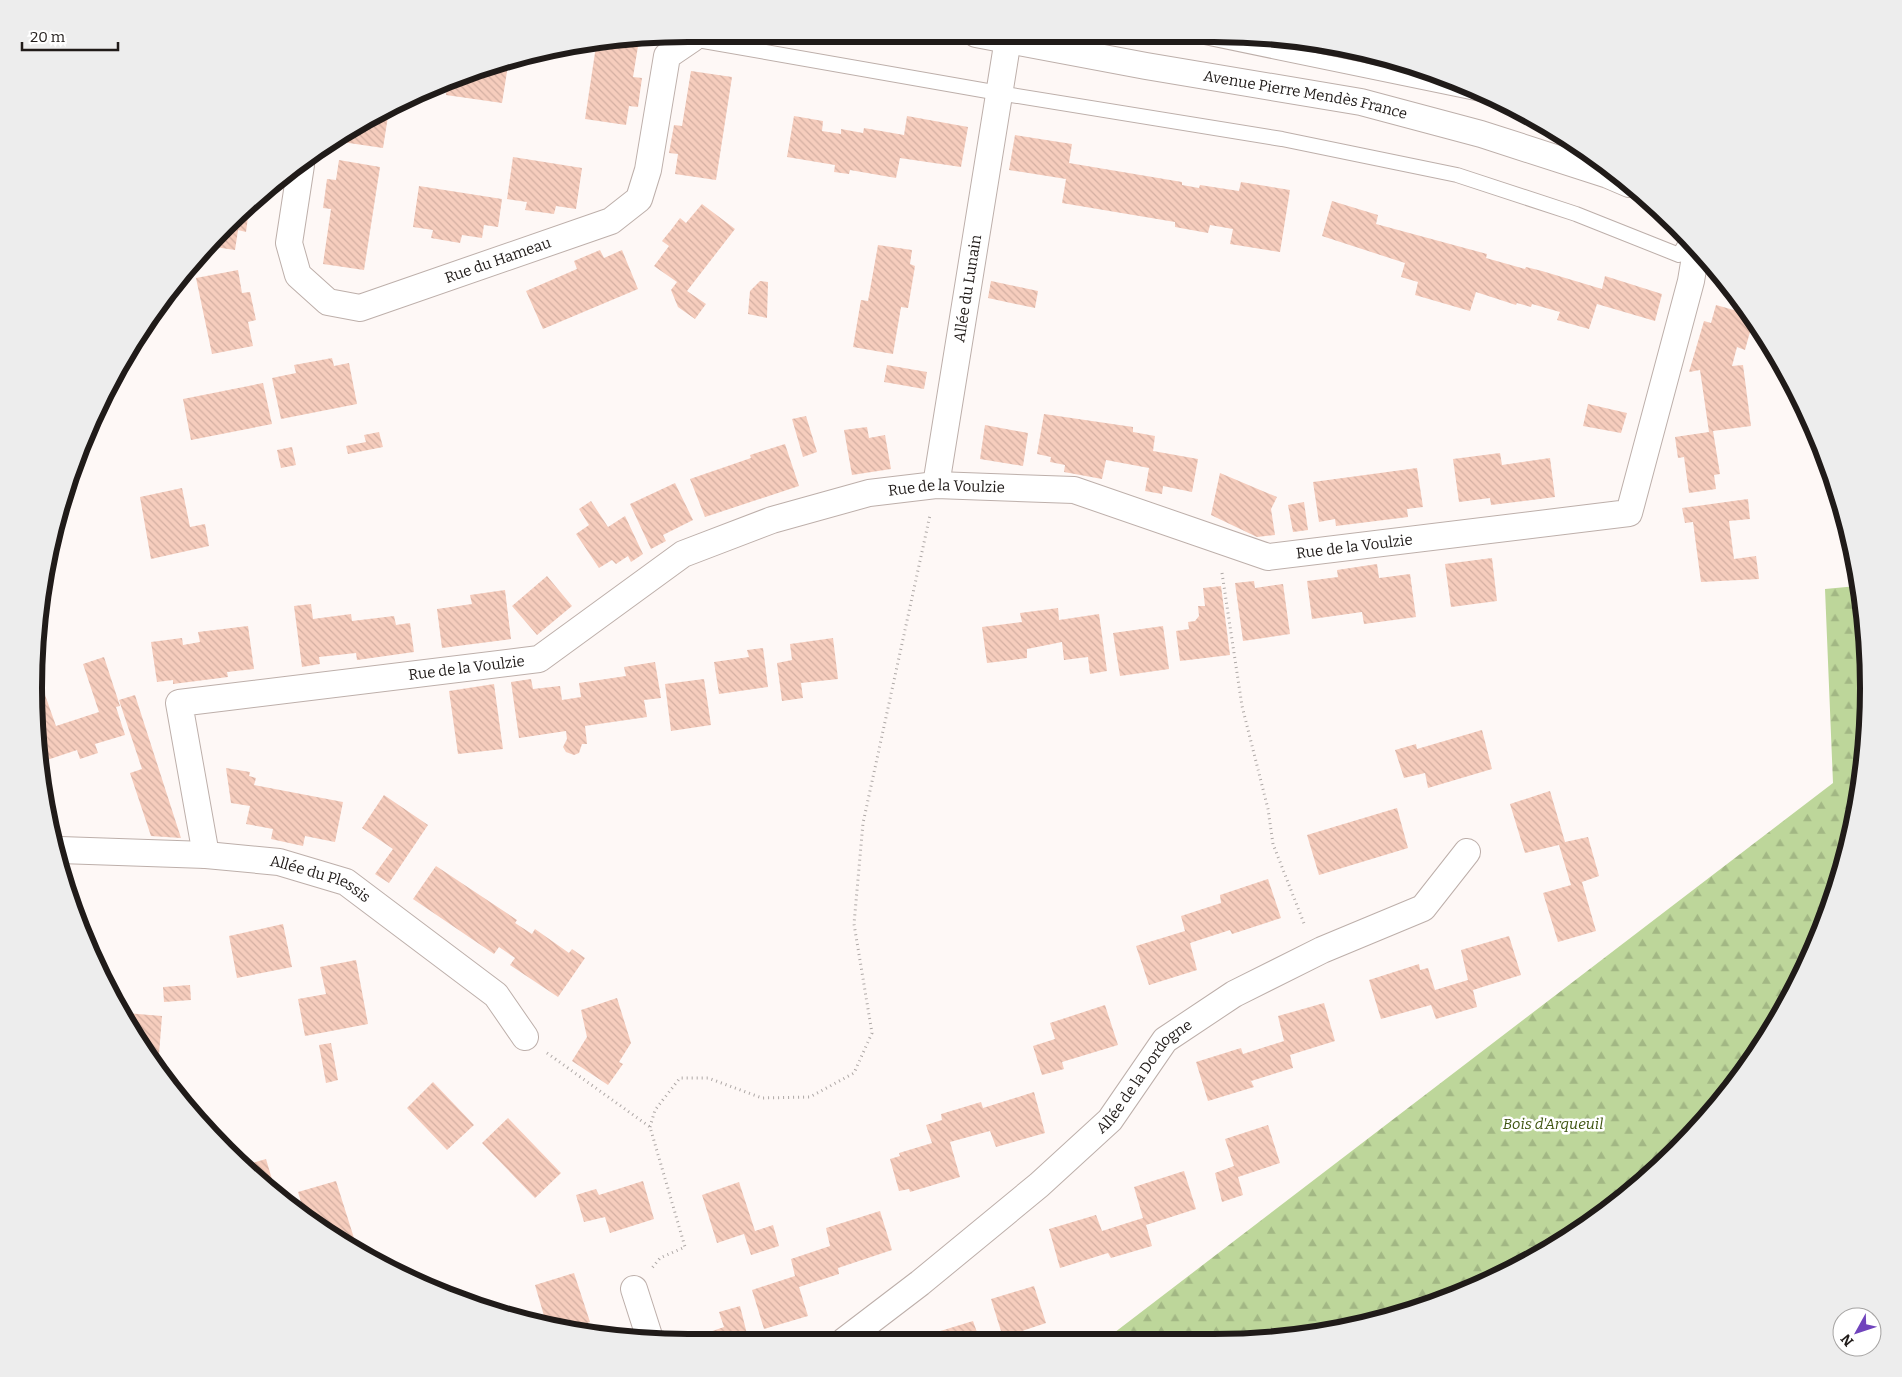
<svg xmlns="http://www.w3.org/2000/svg" width="1902" height="1377" viewBox="0 0 1902 1377" font-family="Bitter,serif">
<style>
.forest{fill:url(#forest-firs)}
.building{fill:url(#building-back-hatch)}
.lines{fill:none;stroke-linecap:round;stroke-linejoin:round}
.lane-casing{stroke:#bdafaa;stroke-width:16}
.street-casing{stroke:#bdafaa;stroke-width:28}
.path{stroke:#aea8a6;stroke-width:3;stroke-dasharray:1 4;stroke-linecap:butt}
.lane{stroke:#fff;stroke-width:14}
.street{stroke:#fff;stroke-width:26}
.labels{text-anchor:middle;stroke-width:5;stroke-linejoin:round;paint-order:stroke}
.street-label{font-size:15px;fill:#201b19;stroke:#fff}
.park-label{font-size:15px;font-style:italic;fill:#405613;stroke:#fff}
.rim{fill:none;stroke:#201b19;stroke-width:6}
</style>
<defs>
<pattern id="forest-firs" width="22" height="20" patternUnits="userSpaceOnUse" patternTransform="scale(1.25)"><rect width="22" height="20" fill="#bdd69a"/><path d="M5 1l3.5 6h-7zM16 11l3.5 6h-7z" fill="#a2b784"/></pattern>
<pattern id="building-back-hatch" width="6" height="6" patternUnits="userSpaceOnUse" patternTransform="scale(1.25)"><rect width="6" height="6" fill="#f6cdbd"/><path d="M-1 5l2 2M0 0l6 6M5-1l2 2" fill="none" stroke="#d3afa2"/></pattern>
</defs>
<rect width="100%" height="100%" fill="#fef8f6"/>
<path class="forest" d="M 1857,586 L 1867,645 L 1863,774 L 1834,899 L 1781,1016 L 1706,1120 L 1612,1208 L 1464,1293 L 1299,1338 L 1106,1339 L 1833,783 L 1825,589 Z"/>
<path class="building" d="M 639,40 L 633,77 L 642,78 L 640,92 L 638,107 L 629,106 L 626,125 L 585,119 L 596,46 Z
M 509,59 L 502,103 L 446,95 L 448,80 Z
M 691,71 L 732,77 L 716,180 L 675,174 L 678,154 L 669,153 L 674,125 L 682,126 Z
M 389,110 L 383,148 L 342,142 L 343,134 Z
M 794,116 L 823,121 L 822,131 L 841,134 L 841,129 L 863,133 L 864,128 L 904,135 L 907,116 L 968,127 L 961,167 L 900,158 L 896,178 L 850,170 L 849,174 L 834,172 L 835,165 L 787,157 Z
M 1015,135 L 1072,144 L 1069,163 L 1182,182 L 1182,185 L 1199,188 L 1200,185 L 1239,191 L 1241,182 L 1290,190 L 1280,252 L 1230,244 L 1233,229 L 1210,225 L 1208,233 L 1175,227 L 1175,222 L 1062,203 L 1066,179 L 1009,170 Z
M 513,157 L 582,168 L 576,209 L 556,206 L 554,214 L 525,210 L 527,202 L 507,199 Z
M 339,160 L 380,167 L 364,270 L 323,264 L 331,209 L 323,208 L 327,179 L 336,180 Z
M 419,186 L 502,199 L 498,227 L 484,225 L 482,238 L 462,235 L 460,243 L 431,238 L 433,230 L 413,227 Z
M 1332,201 L 1378,215 L 1376,224 L 1487,254 L 1486,258 L 1525,269 L 1526,267 L 1542,271 L 1602,289 L 1605,276 L 1662,294 L 1655,321 L 1597,304 L 1589,329 L 1557,320 L 1560,312 L 1532,304 L 1531,307 L 1517,303 L 1516,305 L 1476,292 L 1470,311 L 1415,295 L 1418,282 L 1401,277 L 1405,263 L 1322,236 Z
M 702,204 L 735,229 L 687,291 L 706,304 L 695,319 L 678,307 L 671,290 L 677,282 L 654,266 L 669,246 L 662,241 L 671,230 L 680,218 L 686,223 Z
M 249,210 L 246,232 L 238,230 L 235,250 L 208,246 Z
M 878,245 L 912,250 L 910,264 L 915,266 L 908,308 L 901,307 L 893,354 L 853,347 L 861,300 L 868,301 Z
M 600,250 L 604,258 L 622,250 L 638,289 L 543,329 L 526,291 L 577,269 L 574,261 Z
M 238,270 L 242,293 L 250,292 L 256,320 L 248,322 L 253,346 L 212,354 L 196,278 Z
M 760,281 L 768,282 L 767,318 L 748,314 L 750,291 Z
M 991,281 L 1038,291 L 1035,308 L 988,298 Z
M 1716,305 L 1748,314 L 1753,321 L 1745,350 L 1737,347 L 1732,366 L 1743,365 L 1751,426 L 1713,431 L 1720,474 L 1714,475 L 1716,489 L 1689,493 L 1684,457 L 1678,458 L 1675,437 L 1709,432 L 1700,370 L 1689,372 L 1704,321 L 1711,323 Z
M 332,358 L 334,366 L 349,363 L 357,404 L 281,419 L 272,378 L 296,373 L 294,365 Z
M 887,365 L 927,372 L 924,389 L 884,382 Z
M 263,383 L 272,424 L 191,440 L 183,399 Z
M 1588,404 L 1627,413 L 1621,433 L 1583,426 Z
M 1044,414 L 1133,427 L 1133,432 L 1155,436 L 1153,451 L 1198,459 L 1192,492 L 1163,486 L 1162,494 L 1145,491 L 1149,468 L 1106,460 L 1102,479 L 1064,472 L 1065,465 L 1050,462 L 1051,457 L 1037,454 Z
M 806,416 L 817,452 L 803,457 L 792,419 Z
M 985,425 L 1028,433 L 1023,466 L 980,459 Z
M 867,427 L 869,438 L 885,435 L 891,469 L 852,475 L 844,430 Z
M 379,432 L 383,447 L 348,454 L 346,446 L 366,442 L 364,435 Z
M 785,444 L 799,486 L 705,517 L 690,479 L 751,458 L 750,455 Z
M 292,447 L 296,465 L 281,468 L 277,450 Z
M 1500,453 L 1502,465 L 1550,458 L 1555,497 L 1491,505 L 1490,498 L 1459,502 L 1453,459 Z
M 1417,468 L 1423,507 L 1407,509 L 1408,517 L 1336,526 L 1335,519 L 1319,522 L 1313,482 Z
M 1220,473 L 1277,497 L 1271,509 L 1275,535 L 1257,537 L 1211,515 Z
M 675,483 L 693,520 L 663,535 L 666,541 L 651,549 L 630,504 Z
M 182,488 L 190,527 L 205,524 L 209,546 L 151,559 L 140,497 Z
M 1748,499 L 1750,519 L 1729,521 L 1734,559 L 1756,556 L 1759,579 L 1701,582 L 1693,522 L 1685,523 L 1682,508 Z
M 591,501 L 608,527 L 625,516 L 643,554 L 631,562 L 628,556 L 616,564 L 612,560 L 599,568 L 576,534 L 589,525 L 579,509 Z
M 1304,502 L 1308,530 L 1293,532 L 1288,505 Z
M 1492,558 L 1497,601 L 1451,607 L 1445,564 Z
M 1377,564 L 1379,578 L 1410,574 L 1416,617 L 1364,624 L 1362,612 L 1312,619 L 1307,581 L 1338,577 L 1337,570 Z
M 547,576 L 572,606 L 537,635 L 512,606 Z
M 1254,581 L 1255,588 L 1283,584 L 1290,634 L 1243,641 L 1235,583 Z
M 1221,586 L 1230,655 L 1180,661 L 1176,631 L 1189,629 L 1188,622 L 1195,621 L 1199,616 L 1198,606 L 1205,606 L 1203,588 Z
M 505,590 L 511,639 L 442,648 L 437,609 L 472,604 L 470,595 Z
M 311,604 L 313,619 L 351,614 L 352,621 L 394,616 L 396,625 L 410,623 L 414,652 L 357,660 L 356,653 L 319,657 L 320,664 L 302,667 L 294,606 Z
M 1058,608 L 1059,620 L 1099,614 L 1107,671 L 1090,674 L 1088,657 L 1064,660 L 1062,642 L 1027,649 L 1027,658 L 987,663 L 982,627 L 1022,622 L 1020,613 Z
M 248,626 L 254,669 L 227,672 L 228,677 L 173,684 L 173,680 L 157,682 L 151,642 L 182,638 L 183,645 L 200,642 L 198,632 Z
M 1163,626 L 1169,669 L 1120,676 L 1113,633 Z
M 833,638 L 838,679 L 801,683 L 803,698 L 782,701 L 777,663 L 792,660 L 790,644 Z
M 763,648 L 768,687 L 719,694 L 714,662 L 749,657 L 747,650 Z
M 104,657 L 120,706 L 116,707 L 125,735 L 95,744 L 98,753 L 80,759 L 77,750 L 47,760 L 39,736 L 39,678 L 56,726 L 99,712 L 83,664 Z
M 655,662 L 661,698 L 644,700 L 647,717 L 585,726 L 587,744 L 582,744 L 579,753 L 574,755 L 566,752 L 563,747 L 567,739 L 566,731 L 519,738 L 511,682 L 531,679 L 533,689 L 560,686 L 562,700 L 581,697 L 579,683 L 626,676 L 624,667 Z
M 704,679 L 711,725 L 671,731 L 665,684 Z
M 494,684 L 503,749 L 458,754 L 449,691 Z
M 135,695 L 181,838 L 151,836 L 130,773 L 142,769 L 119,700 Z
M 1482,730 L 1492,769 L 1428,788 L 1425,773 L 1404,778 L 1395,750 L 1416,744 L 1417,749 Z
M 226,768 L 250,772 L 249,776 L 256,778 L 254,785 L 343,802 L 335,842 L 305,836 L 303,846 L 271,839 L 273,829 L 246,824 L 250,806 L 231,803 Z
M 1550,791 L 1565,842 L 1588,837 L 1599,876 L 1582,882 L 1596,931 L 1558,942 L 1543,893 L 1571,885 L 1559,845 L 1525,853 L 1510,804 Z
M 384,795 L 428,825 L 389,883 L 375,874 L 393,849 L 362,828 Z
M 1397,808 L 1408,848 L 1319,875 L 1307,835 Z
M 436,866 L 517,920 L 515,923 L 532,934 L 535,929 L 569,953 L 572,949 L 585,958 L 558,997 L 510,965 L 515,958 L 499,947 L 494,954 L 413,899 Z
M 1268,879 L 1281,918 L 1232,934 L 1230,930 L 1190,943 L 1197,970 L 1149,985 L 1136,946 L 1185,931 L 1181,916 L 1221,903 L 1220,895 Z
M 283,924 L 292,967 L 237,978 L 229,936 Z
M 1509,936 L 1521,975 L 1473,990 L 1477,1007 L 1436,1019 L 1431,1005 L 1381,1019 L 1369,980 L 1419,964 L 1420,970 L 1428,968 L 1435,990 L 1468,980 L 1461,950 Z
M 356,960 L 368,1024 L 305,1036 L 298,999 L 326,994 L 320,967 Z
M 190,985 L 191,1000 L 164,1002 L 163,987 Z
M 617,998 L 631,1043 L 619,1062 L 623,1064 L 608,1085 L 572,1061 L 587,1037 L 581,1010 Z
M 1324,1003 L 1335,1041 L 1290,1055 L 1293,1068 L 1251,1081 L 1254,1087 L 1208,1101 L 1196,1062 L 1241,1048 L 1243,1054 L 1284,1041 L 1278,1016 Z
M 1105,1005 L 1118,1045 L 1062,1062 L 1064,1069 L 1042,1075 L 1033,1046 L 1055,1039 L 1050,1023 Z
M 126,1013 L 162,1016 L 158,1067 Z
M 331,1043 L 338,1080 L 326,1083 L 319,1045 Z
M 433,1082 L 474,1125 L 447,1150 L 407,1108 Z
M 1034,1092 L 1045,1133 L 996,1147 L 990,1131 L 950,1142 L 960,1177 L 910,1192 L 909,1189 L 899,1191 L 890,1159 L 900,1156 L 899,1153 L 932,1143 L 926,1125 L 942,1120 L 941,1114 L 981,1102 L 983,1108 Z
M 508,1118 L 561,1173 L 535,1198 L 482,1143 Z
M 1268,1125 L 1280,1163 L 1238,1177 L 1243,1195 L 1222,1202 L 1215,1173 L 1234,1166 L 1225,1139 Z
M 266,1159 L 274,1186 L 267,1188 L 247,1170 L 246,1165 Z
M 1184,1171 L 1196,1209 L 1146,1225 L 1152,1246 L 1111,1258 L 1108,1253 L 1060,1268 L 1049,1229 L 1096,1215 L 1102,1231 L 1143,1218 L 1134,1187 Z
M 336,1181 L 359,1254 L 305,1215 L 298,1192 Z
M 643,1181 L 654,1219 L 610,1233 L 605,1217 L 584,1222 L 576,1195 L 596,1189 L 599,1195 Z
M 739,1182 L 755,1231 L 773,1225 L 779,1246 L 751,1255 L 744,1234 L 717,1243 L 702,1195 Z
M 880,1211 L 892,1250 L 838,1268 L 839,1274 L 799,1287 L 808,1316 L 764,1329 L 752,1290 L 795,1276 L 791,1259 L 830,1246 L 826,1228 Z
M 574,1273 L 590,1322 L 570,1329 L 547,1326 L 535,1285 Z
M 448,1284 L 451,1293 L 437,1287 Z
M 1034,1286 L 1046,1323 L 1004,1337 L 1004,1340 L 911,1340 L 973,1321 L 979,1338 L 1001,1331 L 991,1299 Z
M 740,1306 L 747,1334 L 729,1341 L 680,1342 L 724,1327 L 719,1312 Z"/>
<g class="lines">
<defs>
<path id="lane" d="M 1190,34 L 1485,95
M 692,39 L 999,93 L 1282,139 L 1457,175 L 1576,214 L 1679,255 L 1687,241"/>
<g id="street">
<path id="s1" d="M 976,34 L 1146,66 L 1361,102 L 1481,134 L 1608,175 L 1629,184"/>
<path id="s2" d="M 301,165 L 289,243 L 298,275 L 328,302 L 360,308 L 611,221 L 639,199 L 648,170 L 667,56 L 692,39"/>
<path id="s3" d="M 936,485 L 1008,39"/>
<path id="s4" d="M 60,850 L 206,855 L 279,862 L 346,882 L 496,995 L 525,1037"/>
<path id="s5" d="M 206,855 L 179,703 L 539,659 L 683,554 L 772,520 L 869,493 L 936,485 L 1074,490 L 1268,557 L 1629,513 L 1691,281 L 1696,251"/>
<path d="M 634,1289 L 651,1342"/>
<path id="s6" d="M 844,1341 L 920,1283 L 1039,1185 L 1110,1120 L 1165,1040 L 1234,994 L 1322,950 L 1423,908 L 1467,852"/>
</g>
</defs>
<use href="#lane" class="lane-casing"/>
<use href="#street" class="street-casing"/>
<path class="path" d="M 1222,573 L 1242,706 L 1268,809 L 1273,844 L 1305,926
M 547,1053 L 650,1127 L 685,1247 L 660,1258 L 652,1268
M 650,1127 L 655,1110 L 680,1078 L 708,1078 L 762,1098 L 810,1097 L 854,1073 L 872,1033 L 854,924 L 863,823 L 930,515"/>
<use href="#lane" class="lane"/>
<use href="#street" class="street"/>
</g>
<g class="labels">
<g class="street-label">
<text dy="5" stroke="none"><textPath href="#s1" startOffset="335">Avenue Pierre Mendès France</textPath></text>
<text dy="5" stroke="none"><textPath href="#s2" startOffset="331">Rue du Hameau</textPath></text>
<text dy="5" stroke="none"><textPath href="#s3" startOffset="199">Allée du Lunain</textPath></text>
<text dy="5" stroke="none"><textPath href="#s5" startOffset="969">Rue de la Voulzie</textPath></text>
<text dy="5" stroke="none"><textPath href="#s5" startOffset="1389">Rue de la Voulzie</textPath></text>
<text dy="5" stroke="none"><textPath href="#s5" startOffset="444">Rue de la Voulzie</textPath></text>
<text dy="5" stroke="none"><textPath href="#s4" startOffset="264">Allée du Plessis</textPath></text>
<text dy="5" stroke="none"><textPath href="#s6" startOffset="402">Allée de la Dordogne</textPath></text>
</g>
<g class="park-label">
<text x="1553" y="1129">Bois d'Arqueuil</text>
</g>
</g>
<path d="M0 0H1902V1377H0ZM688 42H1214A646 646 0 0 1 1860 688V688A646 646 0 0 1 1214 1334H688A646 646 0 0 1 42 688V688A646 646 0 0 1 688 42Z" fill="#ededed" fill-rule="evenodd"/>
<path class="rim" d="M688 42H1214A646 646 0 0 1 1860 688V688A646 646 0 0 1 1214 1334H688A646 646 0 0 1 42 688V688A646 646 0 0 1 688 42Z"/>
<g transform="translate(1857 1332) rotate(230)"><circle r="24" fill="#ffffff" stroke="#a6a4a3"/>
<path d="M0-4L9 19L0 12L-9 19Z" fill="#7044bc"/>
<text y="-8" font-size="14" font-weight="bold" text-anchor="middle" fill="#201b19">N</text>
</g>
<path d="M22 42v8h96v-8" fill="none" stroke="#201b19" stroke-width="2.5"/>
<text x="30" y="42" font-size="15" fill="#201b19" stroke="#ffffff" stroke-width="4" paint-order="stroke">20 m</text>
</svg>
